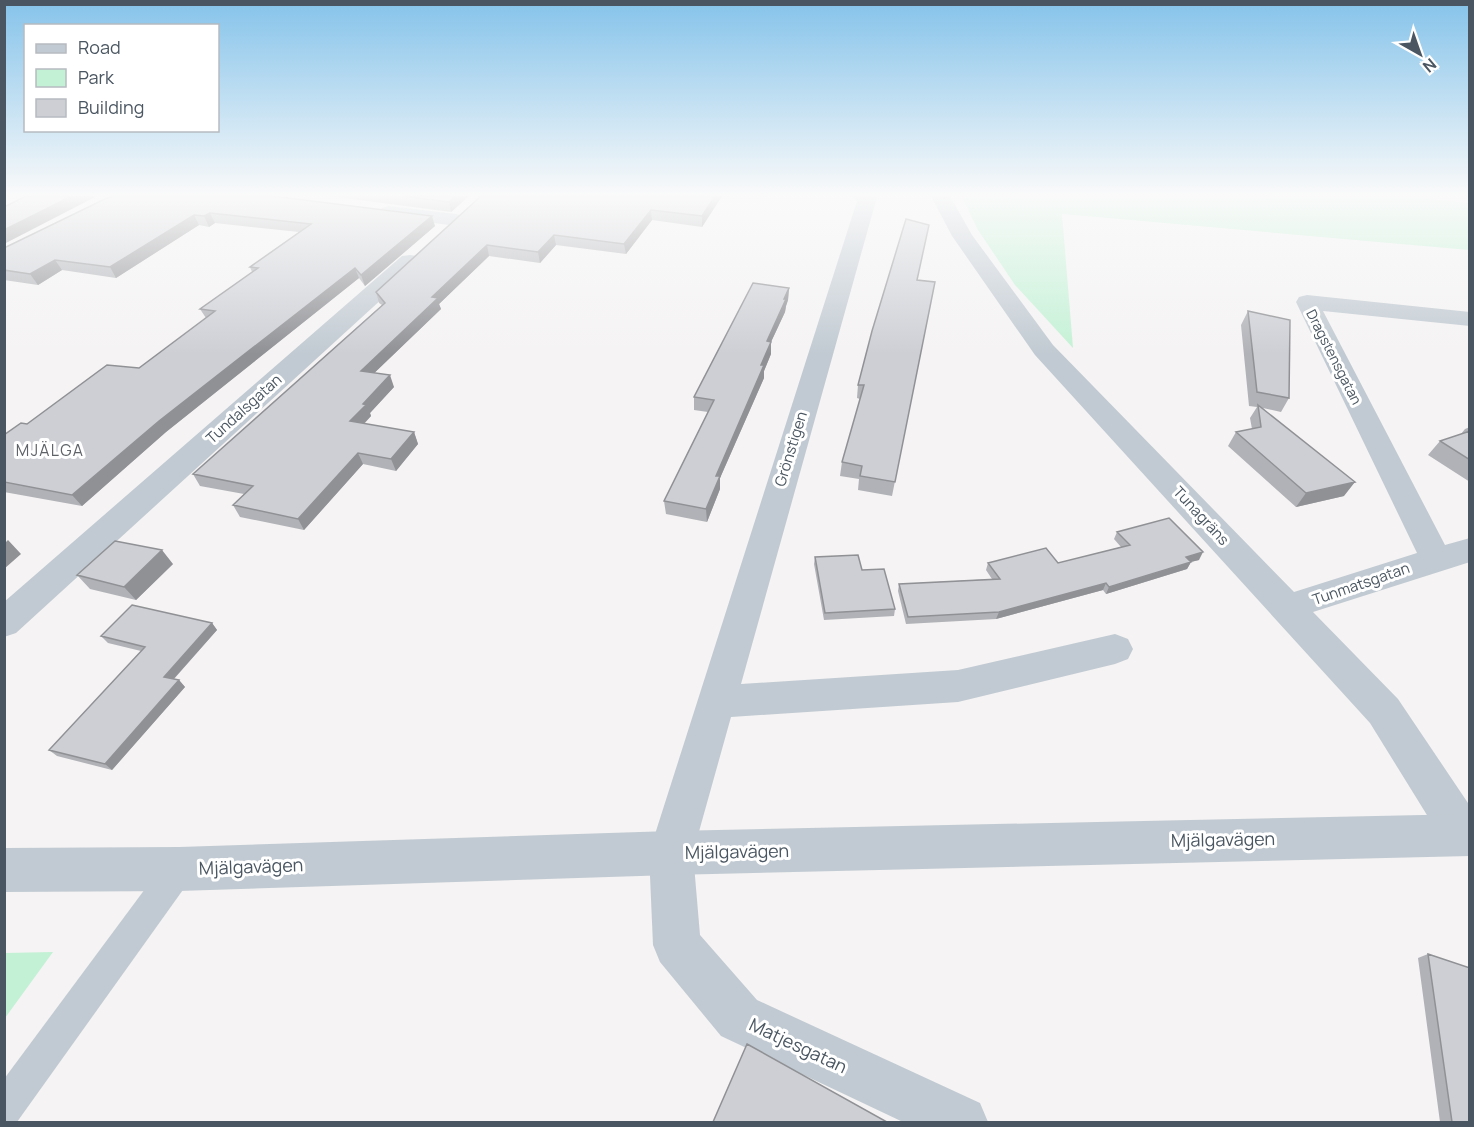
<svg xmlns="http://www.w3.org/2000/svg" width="1474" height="1127" viewBox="0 0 1474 1127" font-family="Manrope,sans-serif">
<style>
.green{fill:#c3f1d5}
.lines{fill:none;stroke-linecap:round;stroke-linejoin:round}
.service{fill:#c1cad2;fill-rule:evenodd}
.minor{fill:#c1cad2;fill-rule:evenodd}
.tertiary{fill:#c1cad2;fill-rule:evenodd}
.wall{fill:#b0b2b7}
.shaded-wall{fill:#909195}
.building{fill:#cdcfd5;stroke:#909195;stroke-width:1.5}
.labels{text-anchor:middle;stroke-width:6;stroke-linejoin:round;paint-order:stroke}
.far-street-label{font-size:14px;fill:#4a5661;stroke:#fff}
.street-label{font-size:15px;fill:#4a5661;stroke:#fff}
.neighbourhood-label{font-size:16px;letter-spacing:1.5px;fill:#5f6368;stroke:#fff}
.near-street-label{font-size:18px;fill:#4a5661;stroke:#fff}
</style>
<rect width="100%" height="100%" fill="#f5f3f3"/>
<path class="green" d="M 961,196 L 1407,196 L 1469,203 L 1469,250 L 1062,214 L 1073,348 L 1015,285 L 978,230 Z
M 53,952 L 5,1018 L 5,953 Z"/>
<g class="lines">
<path class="service" d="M 179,854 L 190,858 L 194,869 L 190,880 L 17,1122 L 4,1122 L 4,1079 L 168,858 Z"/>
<path class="minor" d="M 850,196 L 877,197 L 741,684 L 958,670 L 1115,634 L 1128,639 L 1133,649 L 1128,659 L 1115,664 L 958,702 L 731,717 L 693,853 L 700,935 L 757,1000 L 980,1103 L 988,1122 L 903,1122 L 721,1036 L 660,962 L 653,945 L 649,853 L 857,201 Z
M 931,196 L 950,196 L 972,235 L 1053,345 L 1294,592 L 1417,553 L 1296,302 L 1299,297 L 1307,295 L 1470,312 L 1470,326 L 1323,311 L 1445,545 L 1470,538 L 1470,562 L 1313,612 L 1398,699 L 1470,806 L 1470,852 L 1463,855 L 1448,849 L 1370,723 L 1035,355 L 952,236 Z
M 389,206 L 456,214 L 463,216 L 466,220 L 463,224 L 456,226 L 382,216 L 379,212 L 382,208 Z
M 410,255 L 418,256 L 421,261 L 418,266 L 16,633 L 4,637 L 4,602 L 402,256 Z"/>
<path class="tertiary" d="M 1470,814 L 1470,856 L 671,875 L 179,891 L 4,892 L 4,848 L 179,847 L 671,831 Z"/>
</g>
<path class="wall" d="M 111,196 L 435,226 L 365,286 L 359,278 L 166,432 L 82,506 L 4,492 L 4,435 L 139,368 L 206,318 L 200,309 L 252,272 L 250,267 L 299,232 L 215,223 L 209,227 L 199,225 L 116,278 L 62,270 L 38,285 L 4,280 L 4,248 Z
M 329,196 L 469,196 L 451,212 Z
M 481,196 L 722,196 L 702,227 L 652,220 L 626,254 L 556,245 L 540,263 L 489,256 L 439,304 L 441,309 L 374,373 L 394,387 L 370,413 L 371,416 L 364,424 L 414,432 L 418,444 L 396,471 L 363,464 L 304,530 L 240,517 L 233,505 L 244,494 L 200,486 L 193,474 L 382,305 L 379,303 L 376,292 Z
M 918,280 L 935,282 L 892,496 L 858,490 L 859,479 L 840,476 L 842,462 L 860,399 L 857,398 L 858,385 Z
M 789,288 L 788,300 L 786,306 L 785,312 L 771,342 L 771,354 L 764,371 L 764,378 L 720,478 L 720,489 L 707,522 L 666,514 L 664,501 L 708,412 L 694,410 L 694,397 Z
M 1248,311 L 1289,398 L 1281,412 L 1263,408 L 1344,496 L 1296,507 L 1228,446 L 1236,432 L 1252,429 L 1250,418 L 1257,407 L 1249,406 L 1241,325 Z
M 1470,427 L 1470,482 L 1428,455 L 1440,441 L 1461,434 L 1465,429 Z
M 1117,532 L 1199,560 L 1191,562 L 1187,569 L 1106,594 L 1103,590 L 996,619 L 906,624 L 898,591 L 899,584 L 992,579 L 986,570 L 988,563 L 1058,563 L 1121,547 L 1114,539 Z
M 815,557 L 862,570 L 895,609 L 894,616 L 824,620 L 814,564 Z
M 173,564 L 136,600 L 90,589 L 77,575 Z
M 212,623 L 217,630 L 174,679 L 179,680 L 185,687 L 112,770 L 57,756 L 49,750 L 141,651 L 108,643 L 101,636 Z
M 1428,954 L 1470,1122 L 1440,1122 L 1418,958 Z"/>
<path class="shaded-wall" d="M 72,196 L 97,196 L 4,244 L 4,230 Z
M 455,196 L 469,196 L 451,212 L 449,202 Z
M 715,196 L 722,196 L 702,227 L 702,216 Z
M 651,210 L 652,220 L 626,254 L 624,244 Z
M 210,213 L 215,223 L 209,227 L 204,216 Z
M 194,215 L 199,225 L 116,278 L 110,267 Z
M 432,216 L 435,226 L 365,286 L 361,275 Z
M 554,235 L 556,245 L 540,263 L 538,252 Z
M 487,245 L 489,256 L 439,304 L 441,309 L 365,382 L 361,371 L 432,297 Z
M 55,260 L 62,270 L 38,285 L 30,274 Z
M 355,268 L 359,278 L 166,432 L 82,506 L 72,495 L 159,421 Z
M 789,288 L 788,300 L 786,306 L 785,312 L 771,342 L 771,354 L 764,371 L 764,378 L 720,478 L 720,489 L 707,522 L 706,509 L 716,476 L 767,341 Z
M 390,375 L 394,387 L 370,413 L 371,416 L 355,433 L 350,421 L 363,404 Z
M 414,432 L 418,444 L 396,471 L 391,459 Z
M 358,453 L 363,464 L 304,530 L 298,519 Z
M 1355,482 L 1344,496 L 1296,507 L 1306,493 Z
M 8,540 L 21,554 L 4,569 L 4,544 Z
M 162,550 L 173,564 L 136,600 L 124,587 Z
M 1203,552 L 1199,560 L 1182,564 L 1186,557 Z
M 1191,562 L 1187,569 L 1106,594 L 1109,587 Z
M 1106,583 L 1103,590 L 996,619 L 999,612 Z
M 212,623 L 217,630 L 170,683 L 164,677 Z
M 179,680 L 185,687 L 112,770 L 105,764 Z"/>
<path class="building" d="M 26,196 L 72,196 L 4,230 L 4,207 Z
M 111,196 L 272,196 L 432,216 L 361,275 L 355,268 L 159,421 L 72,495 L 4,482 L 4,435 L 21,423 L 27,424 L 107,365 L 139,368 L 215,311 L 200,309 L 258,268 L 250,267 L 311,224 L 210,213 L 204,216 L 194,215 L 110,267 L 55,260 L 30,274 L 4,270 L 4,248 Z
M 403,196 L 455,196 L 449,202 Z
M 481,196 L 715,196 L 702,216 L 651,210 L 624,244 L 554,235 L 538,252 L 487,245 L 432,297 L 438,298 L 361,371 L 390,375 L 363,404 L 366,405 L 350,421 L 414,432 L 391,459 L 358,453 L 298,519 L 233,505 L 253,486 L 193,474 L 385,303 L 376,292 Z
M 906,219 L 929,225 L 917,280 L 935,282 L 895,482 L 860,476 L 862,466 L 842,462 L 864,385 L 858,385 L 872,331 Z
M 753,283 L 789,288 L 784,299 L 786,299 L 767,341 L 771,342 L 761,365 L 764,365 L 716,476 L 720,476 L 706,509 L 664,501 L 714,400 L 694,397 Z
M 1248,311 L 1290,320 L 1289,398 L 1257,392 Z
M 1258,405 L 1355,482 L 1306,493 L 1236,432 L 1261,427 Z
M 1470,431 L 1470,460 L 1440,441 Z
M 1169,518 L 1203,552 L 1186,557 L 1191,562 L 1109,587 L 1106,583 L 999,612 L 908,617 L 899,584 L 1000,579 L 988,563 L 1046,548 L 1058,563 L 1130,545 L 1117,532 Z
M 115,541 L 162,550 L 124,587 L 77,575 Z
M 858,555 L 862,570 L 884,569 L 895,609 L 825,613 L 815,557 Z
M 132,605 L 212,623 L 164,677 L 179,680 L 105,764 L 49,750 L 145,647 L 101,636 Z
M 1428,954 L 1470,968 L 1470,1122 L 1452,1122 Z
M 747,1044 L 887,1122 L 713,1122 Z"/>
<linearGradient id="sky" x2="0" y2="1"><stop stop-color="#85c3ea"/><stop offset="0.55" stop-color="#fafafa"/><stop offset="1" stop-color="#fafafa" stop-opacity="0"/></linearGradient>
<rect width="1474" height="354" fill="url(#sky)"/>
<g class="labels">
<g class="far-street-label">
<text transform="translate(1334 357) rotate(63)" y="5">Dragstensgatan</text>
</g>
<g class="street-label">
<text transform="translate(244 409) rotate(-42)" y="5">Tundalsgatan</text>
<text transform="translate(791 449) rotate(-73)" y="5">Grönstigen</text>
<text transform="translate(1201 516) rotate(47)" y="5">Tunagräns</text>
<text transform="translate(1361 584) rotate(-19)" y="5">Tunmatsgatan</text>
</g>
<g class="neighbourhood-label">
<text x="50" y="456">MJÄLGA</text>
</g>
<g class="near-street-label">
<text transform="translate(1223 840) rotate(-1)" y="6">Mjälgavägen</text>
<text transform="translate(737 852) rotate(-1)" y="6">Mjälgavägen</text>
<text transform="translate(251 867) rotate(-2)" y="6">Mjälgavägen</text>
<text transform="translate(798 1046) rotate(25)" y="6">Matjesgatan</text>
</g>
</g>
<rect width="1474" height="1127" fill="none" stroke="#4a5661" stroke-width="12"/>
<rect x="24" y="24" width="195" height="108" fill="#ffffff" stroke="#b7bbc0" stroke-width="1.5"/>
<rect x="36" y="44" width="30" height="9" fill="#c1cad2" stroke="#b7bbc0" stroke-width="1.5"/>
<text x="78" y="54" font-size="18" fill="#4a5661">Road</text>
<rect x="36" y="69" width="30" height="18" fill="#c3f1d5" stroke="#b7bbc0" stroke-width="1.5"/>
<text x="78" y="84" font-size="18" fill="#4a5661">Park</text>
<rect x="36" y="99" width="30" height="18" fill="#cdcfd5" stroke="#b7bbc0" stroke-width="1.5"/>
<text x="78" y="114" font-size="18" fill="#4a5661">Building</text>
<g transform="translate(1420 54) rotate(140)" stroke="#ffffff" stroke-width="4.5" paint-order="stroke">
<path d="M0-4.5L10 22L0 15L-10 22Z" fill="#4a5661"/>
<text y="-9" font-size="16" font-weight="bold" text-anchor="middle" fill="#4a5661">N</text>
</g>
</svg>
